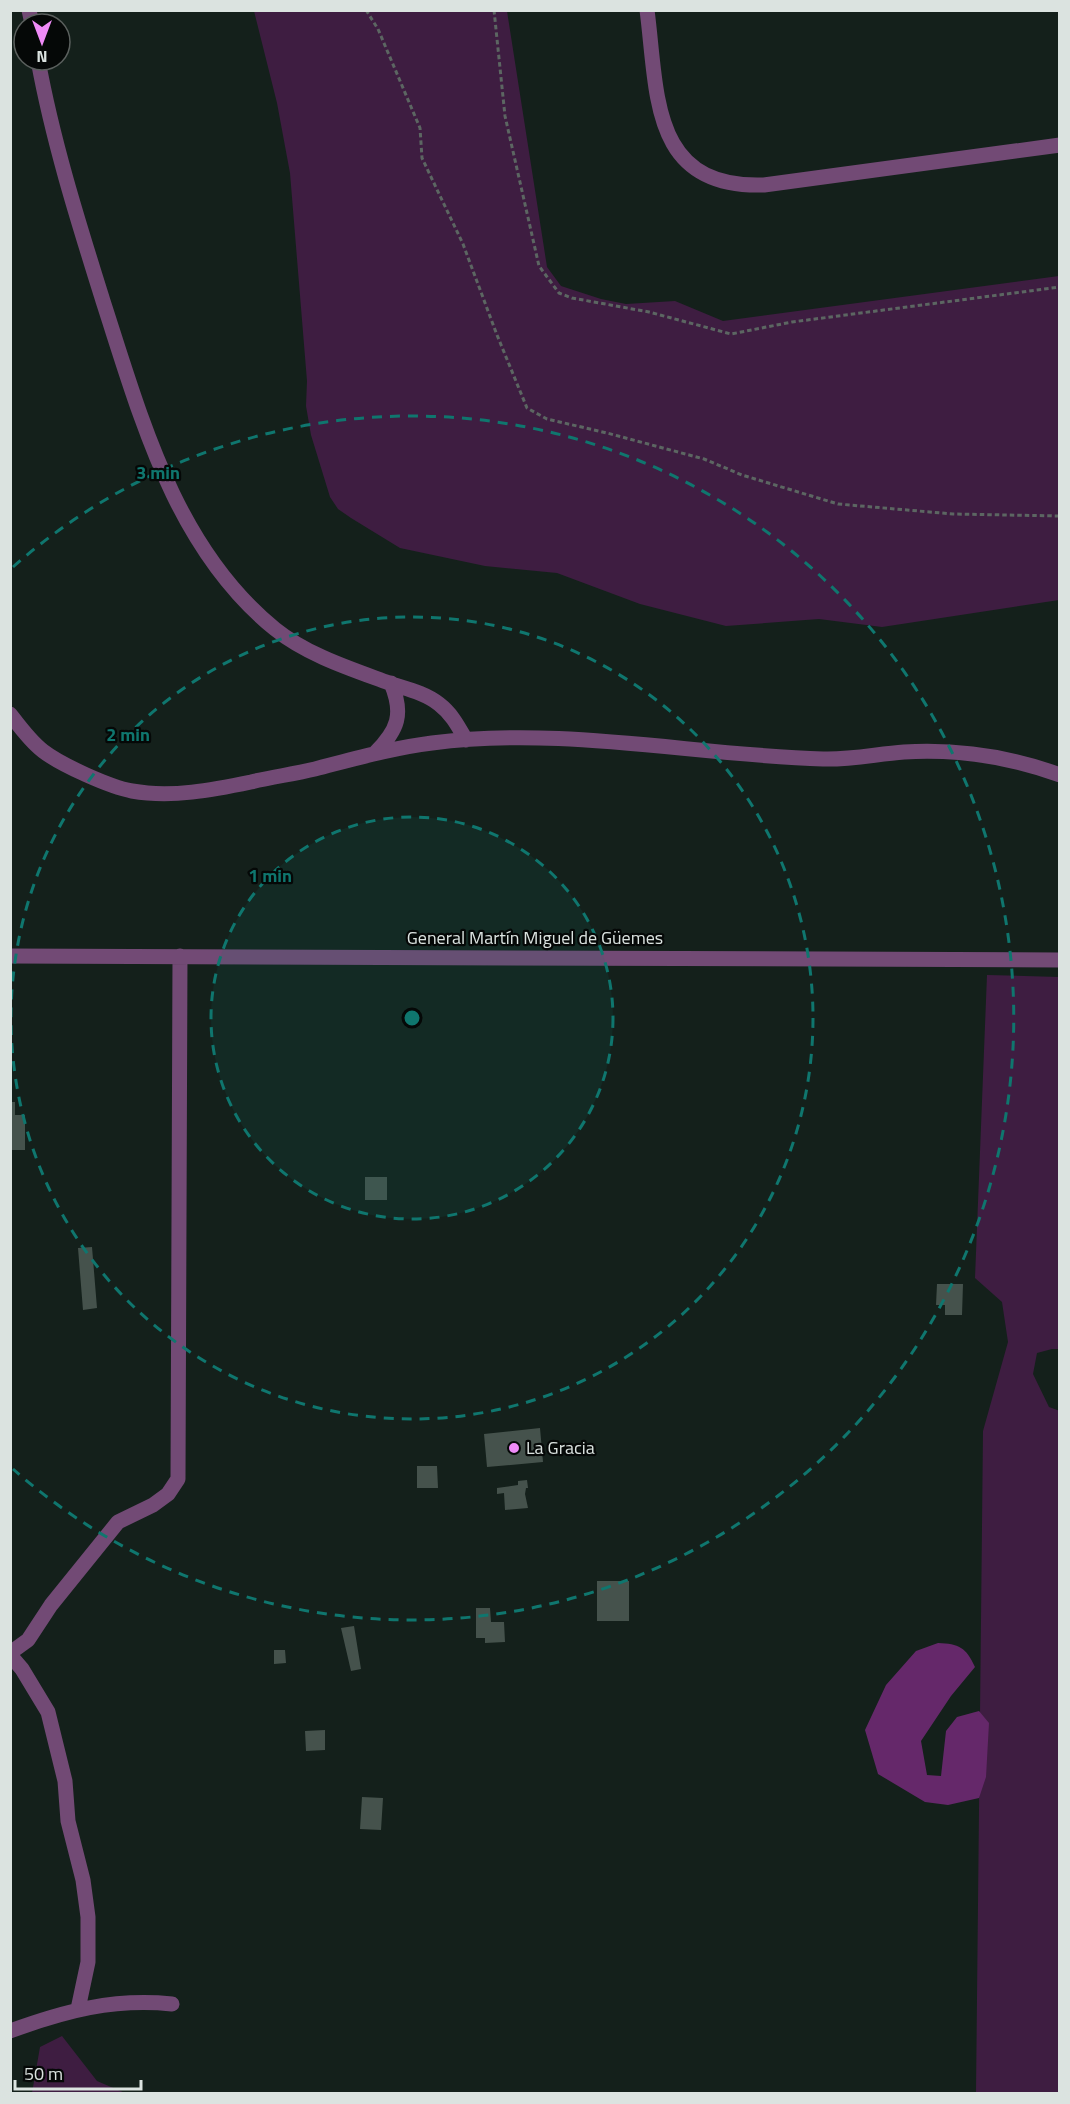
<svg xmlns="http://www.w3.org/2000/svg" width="1070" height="2104" viewBox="0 0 1070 2104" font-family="'Titillium Web',sans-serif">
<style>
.green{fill:#3e1d41}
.forest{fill:#65286a}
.building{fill:#45524c}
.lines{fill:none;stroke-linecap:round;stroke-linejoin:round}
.path{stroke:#5c6662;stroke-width:3;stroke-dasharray:4.5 3;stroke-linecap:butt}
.minor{stroke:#724a75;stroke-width:15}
.ring{fill:none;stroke:#0f766e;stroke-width:3;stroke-dasharray:10 8}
.poi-dot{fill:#ef8bf7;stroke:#050807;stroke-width:2}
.labels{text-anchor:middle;stroke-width:4.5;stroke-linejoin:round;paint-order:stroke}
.street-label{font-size:18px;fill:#dbe3e0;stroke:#050807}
.poi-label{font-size:18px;fill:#dbe3e0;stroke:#050807;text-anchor:start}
.centre{fill:#0f766e;stroke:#050807;stroke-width:3}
.ring-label{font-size:18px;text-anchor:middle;font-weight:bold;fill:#0f766e;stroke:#050807;stroke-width:4.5;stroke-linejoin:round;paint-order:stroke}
</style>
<rect width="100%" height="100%" fill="#14201b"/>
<path class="green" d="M 254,11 L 507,11 L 547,267 L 561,286 L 601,299 L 626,304 L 675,301 L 723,321 L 1059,276 L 1059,600 L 882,627 L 819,619 L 726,626 L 640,604 L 557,573 L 485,566 L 400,548 L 351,518 L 338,509 L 330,497 L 311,435 L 306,406 L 307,381 L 290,173 L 277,103 Z
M 987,975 L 1059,977 L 1059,1349 L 1052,1349 L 1037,1353 L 1033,1374 L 1049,1407 L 1060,1411 L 1059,2093 L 976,2093 L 983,1431 L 1008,1342 L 1002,1302 L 975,1278 Z
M 62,2036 L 97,2081 L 125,2093 L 32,2093 L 40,2047 Z"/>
<path class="forest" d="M 938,1643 C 959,1644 966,1647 975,1667 L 951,1696 L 921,1741 L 927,1775 L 941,1776 L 946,1731 L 957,1717 L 979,1711 L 989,1723 L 986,1777 L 979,1798 L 948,1805 L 925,1802 L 878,1774 L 865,1730 L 886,1685 L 916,1651 Z"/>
<path class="building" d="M 10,1102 L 15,1102 L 15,1115 L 25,1115 L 25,1150 L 10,1150 Z
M 365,1177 L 387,1177 L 387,1200 L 365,1200 Z
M 92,1247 L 97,1308 L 83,1310 L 78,1248 Z
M 937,1284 L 963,1284 L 962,1315 L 945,1315 L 945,1305 L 936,1305 Z
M 540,1428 L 543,1462 L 487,1467 L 484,1434 Z
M 417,1466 L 437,1466 L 438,1488 L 417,1488 Z
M 527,1480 L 528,1488 L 526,1488 L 525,1494 L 528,1508 L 505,1510 L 504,1493 L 497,1494 L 497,1488 L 518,1485 L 518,1481 Z
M 597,1581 L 629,1581 L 629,1621 L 597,1621 Z
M 476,1608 L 490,1608 L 491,1622 L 504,1622 L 505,1642 L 485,1643 L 485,1638 L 476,1638 Z
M 354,1626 L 361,1669 L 351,1671 L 341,1628 Z
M 274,1650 L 285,1650 L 286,1663 L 274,1664 Z
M 325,1730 L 325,1750 L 306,1751 L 305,1731 Z
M 362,1797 L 383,1798 L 381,1830 L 360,1829 Z"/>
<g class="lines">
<path class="path" d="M 366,10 L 378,29 L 420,128 L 422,158 L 463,244 L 497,335 L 527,408 L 547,419 L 607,433 L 704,459 L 742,475 L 838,504 L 953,514 L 1060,516
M 494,10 L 505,116 L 539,266 L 559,293 L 572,298 L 649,312 L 731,334 L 792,322 L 1060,287"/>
<path class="minor" d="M 29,10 L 32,24
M 647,10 C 658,94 650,189 764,185 L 1060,145
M 38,60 C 53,142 78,221 103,301 C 141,418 175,548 275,629 C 307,655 351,669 389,683 C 407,689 425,693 439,704 C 452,714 458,726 466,740
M 10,714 C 20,727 30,741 43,751 C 61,765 110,787 132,791 C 171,798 213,790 251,782 C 272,777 294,774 315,769 C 354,759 392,748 432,743 C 562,726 693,755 823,759 C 850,760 877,754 904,752 C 956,749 1011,757 1060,775
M 375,753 C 398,730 404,714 391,683
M 10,956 L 1060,960
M 10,1653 L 28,1640 L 51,1605 L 118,1522 L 153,1505 L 168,1494 L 178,1479 L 180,956
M 10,1655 L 22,1669 L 48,1712 L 65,1781 L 68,1821 L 83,1880 L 88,1917 L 88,1962 L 78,2009
M 10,2031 C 65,2011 113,1998 172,2004"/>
</g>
<circle cx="412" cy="1018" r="201" fill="#0f766e" fill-opacity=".12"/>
<g class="ring">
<circle cx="412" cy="1018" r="201"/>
<circle cx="412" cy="1018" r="401"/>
<path d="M13 567A602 602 0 1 1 13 1469"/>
</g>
<circle class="poi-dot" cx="514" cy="1448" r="6"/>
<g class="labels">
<g class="street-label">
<text x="535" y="944">General Martín Miguel de Güemes</text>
</g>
<g class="poi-label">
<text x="526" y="1454">La Gracia</text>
</g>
</g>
<circle cx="412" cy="1018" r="9" class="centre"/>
<g class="ring-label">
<text x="158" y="479">3 min</text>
<text x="128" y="741">2 min</text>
<text x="270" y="882">1 min</text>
</g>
<rect width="1070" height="2104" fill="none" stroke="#dbe3e0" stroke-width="24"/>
<g transform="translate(42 42) rotate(180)"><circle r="28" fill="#050807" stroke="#5b605e" stroke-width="1.5"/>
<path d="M0-4.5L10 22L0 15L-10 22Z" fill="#ef8bf7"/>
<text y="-9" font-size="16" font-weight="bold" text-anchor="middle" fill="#dbe3e0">N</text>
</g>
<path d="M15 2080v9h126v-9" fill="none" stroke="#dbe3e0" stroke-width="3"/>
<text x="24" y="2080" font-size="18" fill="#dbe3e0" stroke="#050807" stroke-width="4.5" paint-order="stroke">50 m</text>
</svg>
